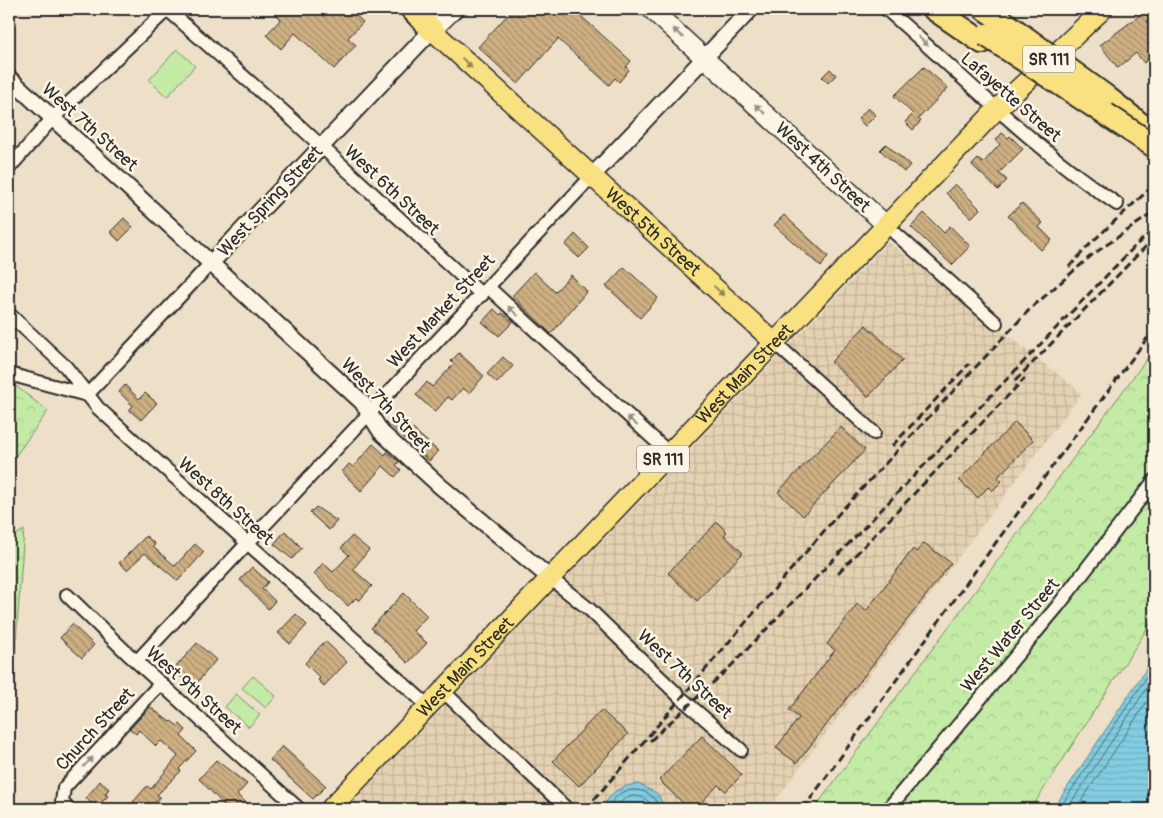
<svg xmlns="http://www.w3.org/2000/svg" width="1163" height="818" viewBox="0 0 1163 818" font-family="Pangolin,sans-serif">
<style>
.industrial{fill:url(#industrial-grid)}
.green{fill:#c3eba6;stroke:#778b68}
.forest{fill:url(#forest-crowns);stroke:#778b68}
.water{fill:url(#water-rules);stroke:#5f8c99}
.lines{fill:none;stroke-linecap:round;stroke-linejoin:round}
.shore{stroke:#4e6c74;stroke-width:1}
.building{fill:url(#building-back-hatch);stroke:#2b2b2b}
.minor-casing{stroke:#2b2b2b;stroke-width:16}
.tertiary-casing{stroke:#2b2b2b;stroke-width:19}
.secondary-casing{stroke:#2b2b2b;stroke-width:21}
.primary-casing{stroke:#2b2b2b;stroke-width:22}
.motorway-casing{stroke:#2b2b2b;stroke-width:26}
.minor{stroke:#fcf5e5;stroke-width:12}
.tertiary{stroke:#fcf5e5;stroke-width:15}
.secondary{stroke:#fcf5e5;stroke-width:18}
.primary{stroke:#f9e181;stroke-width:19}
.motorway{stroke:#f9e181;stroke-width:22}
.rail{stroke:#2b2b2b;stroke-width:3;stroke-dasharray:8 4;stroke-linecap:butt}
.motorway-bridge-casing{stroke:#2b2b2b;stroke-width:26;stroke-linecap:butt}
.motorway-bridge{stroke:#f9e181;stroke-width:22}
.oneway{fill:#949088}
.oneway2{fill:#928656}
.labels{text-anchor:middle;stroke-width:5;stroke-linejoin:round;paint-order:stroke}
.shield{fill:#fcf5e5;stroke:#6a6863;stroke-width:1}
.shield-label{font-size:16px;font-weight:bold;fill:#2b2b2b}
.street-label{font-size:18px;fill:#2b2b2b;stroke:#fcf5e5}
</style>
<defs>
<pattern id="industrial-grid" width="8" height="8" patternUnits="userSpaceOnUse" patternTransform="scale(1.25)"><rect width="8" height="8" fill="#e5d2b3"/><path d="M0 4h8M4 0v8" fill="none" stroke="#c5b49a"/></pattern>
<pattern id="forest-crowns" width="20" height="18" patternUnits="userSpaceOnUse" patternTransform="scale(1.25)"><rect width="20" height="18" fill="#c3eba6"/><path d="M2 6a3 3 0 1 1 6 0M12 15a3 3 0 1 1 6 0" fill="none" stroke="#a8ca8f"/></pattern>
<pattern id="water-rules" width="6" height="5" patternUnits="userSpaceOnUse" patternTransform="scale(1.25)"><rect width="6" height="5" fill="#82cde2"/><path d="M0 2.5h6" fill="none" stroke="#70b0c2"/></pattern>
<pattern id="building-back-hatch" width="6" height="6" patternUnits="userSpaceOnUse" patternTransform="scale(1.25)"><rect width="6" height="6" fill="#cfb083"/><path d="M-1 5l2 2M0 0l6 6M5-1l2 2" fill="none" stroke="#a88f6b"/></pattern>
</defs>
<rect width="100%" height="100%" fill="#eee0c8"/>
<filter id="ink" filterUnits="userSpaceOnUse"><feTurbulence type="fractalNoise" baseFrequency=".02" numOctaves="2"/><feDisplacementMap in="SourceGraphic" scale="10" xChannelSelector="R" yChannelSelector="G"/><feConvolveMatrix kernelMatrix="1 2 1 2 8 2 1 2 1" color-interpolation-filters="sRGB"/></filter>
<g filter="url(#ink)">
<path class="industrial" d="M 888,242 L 1082,393 L 769,809 L 346,809 Z"/>
<path class="green" d="M 177,49 L 195,66 L 167,97 L 149,80 Z
M 253,676 L 276,696 L 266,708 L 242,688 Z
M 236,694 L 260,715 L 249,727 L 225,707 Z"/>
<path class="forest" d="M 1154,349 L 1154,618 L 1031,809 L 814,809 Z
M 9,381 L 48,411 L 9,465 Z
M 24,530 L 9,740 L 9,539 Z"/>
<path class="water" d="M 1154,657 L 1154,809 L 1053,809 Z
M 639,784 L 658,794 L 665,809 L 604,809 C 608,792 622,785 639,784 Z"/>
<g class="lines">
<path class="shore" d="M 609,809 C 616,783 653,784 660,809
M 616,809 C 624,792 645,791 654,809
M 1059,809 L 1154,666
M 1067,809 L 1154,677
M 1076,809 L 1154,691"/>
</g>
<path class="building" d="M 270,9 L 316,9 L 324,16 L 331,9 L 349,9 L 363,22 L 348,38 L 356,45 L 334,69 L 295,33 L 281,49 L 266,35 L 281,19 Z
M 513,9 L 573,9 L 631,61 L 626,67 L 629,70 L 619,82 L 615,78 L 609,85 L 558,39 L 518,84 L 478,47 Z
M 1148,9 L 1154,9 L 1154,54 L 1144,63 L 1136,53 L 1118,68 L 1100,45 Z
M 924,67 L 948,88 L 918,119 L 921,121 L 913,130 L 905,122 L 913,114 L 894,96 Z
M 830,69 L 836,75 L 828,83 L 822,77 Z
M 868,108 L 876,115 L 865,126 L 858,119 Z
M 1002,133 L 1008,138 L 1010,136 L 1023,149 L 999,173 L 1007,180 L 998,190 L 972,165 L 978,159 L 983,163 L 1000,144 L 996,140 Z
M 886,144 L 910,165 L 904,172 L 880,150 Z
M 955,184 L 980,209 L 971,218 L 946,193 Z
M 1022,203 L 1043,223 L 1039,227 L 1052,240 L 1041,250 L 1008,216 Z
M 924,213 L 944,233 L 950,226 L 970,246 L 952,265 L 911,227 Z
M 784,215 L 828,256 L 821,267 L 774,225 Z
M 124,218 L 133,227 L 119,241 L 110,232 Z
M 575,234 L 589,248 L 579,258 L 565,245 Z
M 624,267 L 658,298 L 640,318 L 606,286 Z
M 534,272 L 555,292 L 571,275 L 587,291 L 551,334 L 512,296 Z
M 494,309 L 500,315 L 502,313 L 513,322 L 499,336 L 482,322 Z
M 866,325 L 903,360 L 868,397 L 831,362 Z
M 459,353 L 484,376 L 469,393 L 463,388 L 452,400 L 448,397 L 435,412 L 416,395 L 427,382 L 432,387 L 454,364 L 451,361 Z
M 503,357 L 513,366 L 497,383 L 487,374 Z
M 125,385 L 139,399 L 145,393 L 157,403 L 141,420 L 129,410 L 133,406 L 119,392 Z
M 398,416 L 438,451 L 429,461 L 390,425 Z
M 1015,422 L 1033,440 L 998,477 L 1002,481 L 992,491 L 988,487 L 978,498 L 959,480 Z
M 841,427 L 865,450 L 803,516 L 778,492 Z
M 373,444 L 385,455 L 387,452 L 399,462 L 396,465 L 401,470 L 395,477 L 383,466 L 361,491 L 342,472 L 349,464 L 353,467 Z
M 316,507 L 337,521 L 329,530 L 310,513 Z
M 717,522 L 727,532 L 724,535 L 743,553 L 697,601 L 668,573 Z
M 285,531 L 302,548 L 292,559 L 274,544 Z
M 146,536 L 155,544 L 153,547 L 175,566 L 195,544 L 204,552 L 178,581 L 145,553 L 127,570 L 119,563 Z
M 352,536 L 369,550 L 353,569 L 372,586 L 359,601 L 356,598 L 348,606 L 314,574 L 323,563 L 333,572 L 349,555 L 341,548 Z
M 924,543 L 951,563 L 797,763 L 776,748 L 799,718 L 789,710 L 835,650 L 827,644 L 857,604 L 866,611 L 913,549 L 916,552 Z
M 252,567 L 268,582 L 262,589 L 275,601 L 268,609 L 240,580 Z
M 404,593 L 427,616 L 413,631 L 427,643 L 408,663 L 371,628 Z
M 296,614 L 307,625 L 290,644 L 278,633 Z
M 72,624 L 94,645 L 82,658 L 60,638 Z
M 325,641 L 347,662 L 324,686 L 318,680 L 320,678 L 305,663 Z
M 197,643 L 216,660 L 196,684 L 191,680 L 188,683 L 173,670 Z
M 150,707 L 170,722 L 171,721 L 178,726 L 180,724 L 186,730 L 181,736 L 196,751 L 179,769 L 181,771 L 157,795 L 160,797 L 150,809 L 127,809 L 147,786 L 151,789 L 178,756 L 161,741 L 156,746 L 139,730 L 136,734 L 130,729 Z
M 601,710 L 628,734 L 579,786 L 553,761 Z
M 702,736 L 742,775 L 726,791 L 718,785 L 695,809 L 689,809 L 659,780 Z
M 282,746 L 326,786 L 313,799 L 270,760 Z
M 216,760 L 247,784 L 237,795 L 254,809 L 228,809 L 199,779 Z
M 100,781 L 109,789 L 105,794 L 108,796 L 96,808 L 86,798 Z"/>
<g class="lines">
<defs>
<path id="minor" d="M 167,9 L 293,120 L 482,295
M 886,9 C 962,75 1033,148 1117,204
M 9,168 L 52,119 L 168,9
M 886,225 L 996,323
M 489,288 L 669,453
M 9,314 L 66,367 L 98,408 L 428,706
M 774,342 L 874,433
M 9,374 L 87,395 L 211,263
M 550,578 L 589,609 L 680,697 L 741,750
M 67,595 L 127,653 L 299,809
M 137,661 L 592,176
M 443,691 L 567,809
M 68,809 L 62,802 L 64,788 L 161,683
M 888,809 L 1057,607 L 1154,481"/>
<path id="tertiary" d="M 9,78 L 362,402 L 381,432 L 440,486 L 550,578
M 592,176 L 751,9
M 211,263 L 432,30"/>
<path id="secondary" d="M 651,9 L 886,225
M 432,30 L 454,9"/>
<g id="primary">
<path id="s1" d="M 432,30 L 774,342"/>
<path id="s2" d="M 330,809 L 996,110 L 1103,9"/>
</g>
<path id="motorway" d="M 412,9 L 432,30
M 934,9 L 982,42
M 985,9 L 1001,20
M 1105,96 L 1154,135"/>
</defs>
<use href="#minor" class="minor-casing"/>
<use href="#tertiary" class="tertiary-casing"/>
<use href="#secondary" class="secondary-casing"/>
<use href="#primary" class="primary-casing"/>
<use href="#motorway" class="motorway-casing"/>
<use href="#minor" class="minor"/>
<use href="#tertiary" class="tertiary"/>
<use href="#secondary" class="secondary"/>
<use href="#primary" class="primary"/>
<use href="#motorway" class="motorway"/>
<path class="rail" d="M 1069,267 L 1092,242 L 1154,185
M 1015,381 L 1153,239
M 892,446 L 969,364
M 838,573 L 1025,378
M 650,741 L 730,667 L 1135,246 L 1154,229
M 586,809 L 842,510 L 1030,309 L 1092,255 L 1154,212
M 803,809 L 997,541 L 1154,329"/>
<defs>
<path id="motorway-bridge" d="M 1001,20 L 1105,96
M 986,35 L 1154,146"/>
</defs>
<use href="#motorway-bridge" class="motorway-bridge-casing"/>
<use href="#motorway-bridge" class="motorway-bridge"/>
</g>
<defs><path id="oneway-solid" d="M-6-.8H1V-3.2L6.5 0L1 3.2V.8H-6Z" transform="scale(1.25)"/></defs>
<g class="oneway">
<use href="#oneway-solid" transform="translate(678 33) rotate(-138)"/>
<use href="#oneway-solid" transform="translate(923 41) rotate(43)"/>
<use href="#oneway-solid" transform="translate(760 109) rotate(-138)"/>
<use href="#oneway-solid" transform="translate(513 311) rotate(-137)"/>
<use href="#oneway-solid" transform="translate(632 421) rotate(-138)"/>
<use href="#oneway-solid" transform="translate(88 762) rotate(-46)"/>
</g>
<g class="oneway2">
<use href="#oneway-solid" transform="translate(467 63) rotate(44)"/>
<use href="#oneway-solid" transform="translate(719 291) rotate(43)"/>
</g>
</g>
<g class="labels">
<g class="shield">
<rect x="1023" y="45.5" width="52" height="27" rx="4"/>
<rect x="637" y="445.5" width="52" height="27" rx="4"/>
</g>
<g class="shield-label">
<text x="1049" y="65">SR 111</text>
<text x="663" y="465">SR 111</text>
</g>
<g class="street-label">
<text transform="translate(1011 97) rotate(41)" y="6">Lafayette Street</text>
<text transform="translate(90 127) rotate(42)" y="6">West 7th Street</text>
<text transform="translate(823 167) rotate(43)" y="6">West 4th Street</text>
<text transform="translate(392 190) rotate(43)" y="6">West 6th Street</text>
<text transform="translate(270 201) rotate(-47)" y="6">West Spring Street</text>
<text dy="6" stroke="none"><textPath href="#s1" startOffset="299">West 5th Street</textPath></text>
<text transform="translate(441 311) rotate(-47)" y="6">West Market Street</text>
<text dy="6" stroke="none"><textPath href="#s2" startOffset="601">West Main Street</textPath></text>
<text transform="translate(386 405) rotate(47)" y="6">West 7th Street</text>
<text transform="translate(226 501) rotate(42)" y="6">West 8th Street</text>
<text transform="translate(1010 635) rotate(-50)" y="6">West Water Street</text>
<text dy="6" stroke="none"><textPath href="#s2" startOffset="196">West Main Street</textPath></text>
<text transform="translate(685 674) rotate(43)" y="6">West 7th Street</text>
<text transform="translate(194 690) rotate(42)" y="6">West 9th Street</text>
<text transform="translate(95 729) rotate(-47)" y="6">Church Street</text>
</g>
</g>
<rect width="1163" height="818" fill="none" stroke="#fcf5e5" stroke-width="30"/>
<rect x="15" y="15" width="1133" height="788" fill="none" stroke="#2b2b2b" stroke-width="2" filter="url(#ink)"/>
</svg>
